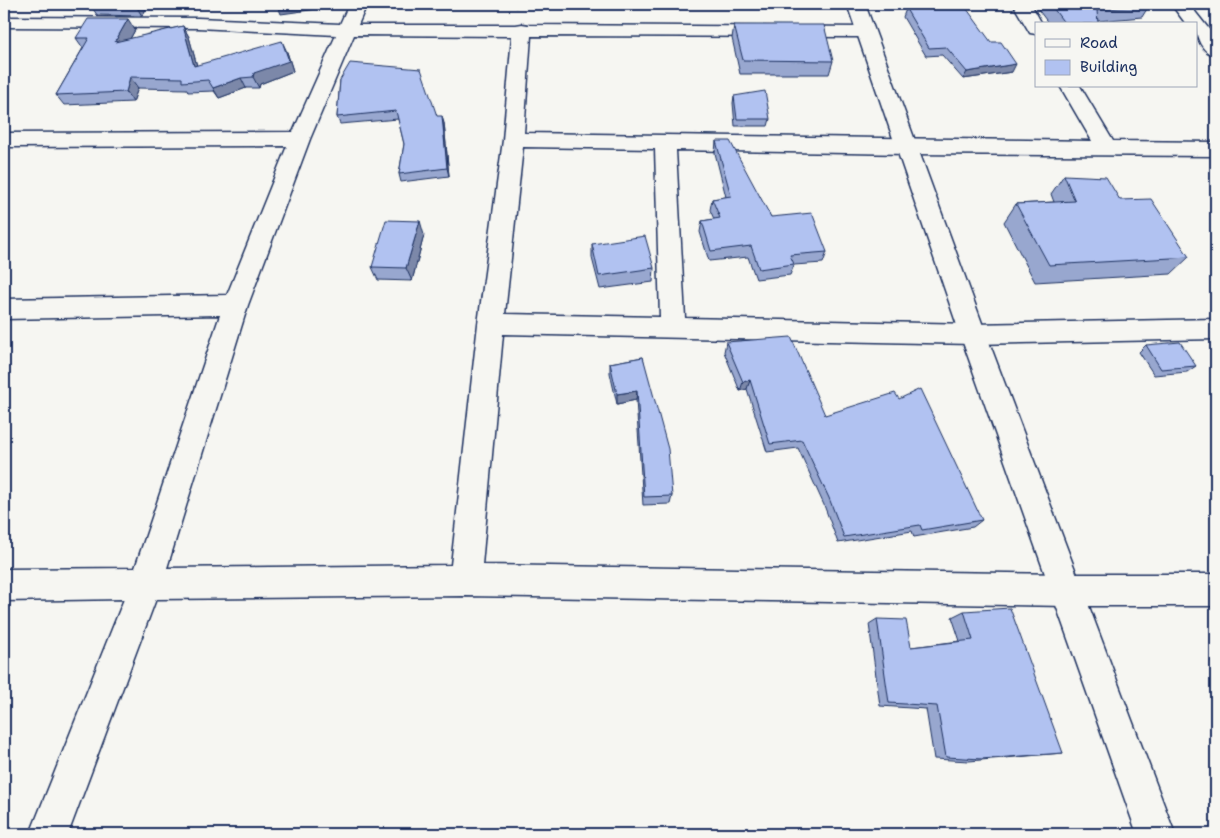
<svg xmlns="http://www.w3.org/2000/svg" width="1220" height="838" viewBox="0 0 1220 838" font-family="'Shantell Sans',sans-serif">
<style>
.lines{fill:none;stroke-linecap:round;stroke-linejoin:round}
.minor-casing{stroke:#1b2f5e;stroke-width:3}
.secondary-casing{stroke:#1b2f5e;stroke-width:3}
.minor{fill:#f6f6f2;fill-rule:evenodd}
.secondary{fill:#f6f6f2;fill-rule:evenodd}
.wall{fill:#98a7cf;stroke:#1b2f5e}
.shaded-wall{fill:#7c88a9;stroke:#1b2f5e}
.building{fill:#b1c2f1;stroke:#1b2f5e}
</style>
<rect width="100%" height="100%" fill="#f6f6f2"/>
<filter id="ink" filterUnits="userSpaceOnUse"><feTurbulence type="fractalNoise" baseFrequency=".02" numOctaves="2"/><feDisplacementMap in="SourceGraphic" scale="10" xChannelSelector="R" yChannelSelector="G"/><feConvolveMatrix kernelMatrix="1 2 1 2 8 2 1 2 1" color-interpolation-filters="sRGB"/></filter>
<g filter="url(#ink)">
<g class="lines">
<defs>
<path id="minor" d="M 349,4 L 367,4 L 358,25 L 516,25 L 522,24 L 528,25 L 865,27 L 871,28 L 874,32 L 871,36 L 865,37 L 531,36 L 524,133 L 1092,141 L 1060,86 L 1080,86 L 1113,141 L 1216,142 L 1216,156 L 907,154 L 676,150 L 685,318 L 973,324 L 1216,319 L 1216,339 L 973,344 L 503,334 L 482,565 L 1066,574 L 1216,574 L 1216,606 L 1066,606 L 465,596 L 156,599 L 68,834 L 30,834 L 124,599 L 4,601 L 4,569 L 135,568 L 220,315 L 4,319 L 4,299 L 227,295 L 287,146 L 4,147 L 4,133 L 293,132 L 336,35 L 198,28 L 4,27 L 4,17 L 198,18 L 340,24 ZM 354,35 L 512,36 L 503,140 L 478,324 L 451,565 L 167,568 L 248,305 L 310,139 ZM 523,147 L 655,149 L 660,317 L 505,314 Z
M 1013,4 L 1031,4 L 1042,24 L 1036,24 L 1036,34 L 1030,33 Z
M 1171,4 L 1189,4 L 1216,38 L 1216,56 C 1201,52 1196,37 1196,24 L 1186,24 Z"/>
<path id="secondary" d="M 847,4 L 865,4 L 986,334 L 1175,834 L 1137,834 L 960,334 Z"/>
</defs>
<use href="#minor" class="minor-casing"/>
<use href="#secondary" class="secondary-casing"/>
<use href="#minor" class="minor"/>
<use href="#secondary" class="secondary"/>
</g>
<path class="wall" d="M 90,4 L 149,4 L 142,16 L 97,15 Z
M 1034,4 L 1150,4 L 1142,17 L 1098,21 L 1098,24 L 1049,24 Z
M 906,9 L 1012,72 L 963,79 L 942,55 L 926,56 L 903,17 Z
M 734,25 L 833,61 L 829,74 L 740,74 L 732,38 Z
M 183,26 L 189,37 L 197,66 L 287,52 L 293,71 L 260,84 L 259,88 L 246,88 L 219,98 L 214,91 L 188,92 L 187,89 L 138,88 L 133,102 L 64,105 L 56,95 L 83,48 L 76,38 L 135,30 L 130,39 Z
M 340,80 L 437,116 L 444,123 L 449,176 L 401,182 L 399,174 L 404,144 L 398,119 L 340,124 L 337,117 Z
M 734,96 L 770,119 L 768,126 L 735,126 L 733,103 Z
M 716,141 L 771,217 L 827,252 L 823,263 L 794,265 L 790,275 L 756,279 L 748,257 L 709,261 L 700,232 L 702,221 L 714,219 L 710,210 L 712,199 L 726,197 L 715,153 Z
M 1064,175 L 1120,200 L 1189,257 L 1171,274 L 1035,282 L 1004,222 L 1016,204 L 1054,202 L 1051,194 Z
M 424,235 L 412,281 L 378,280 L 372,267 Z
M 592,244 L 654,268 L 653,282 L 600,289 L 592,258 Z
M 726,342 L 825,415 L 982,520 L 973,527 L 914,537 L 912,531 L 838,543 L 824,505 L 798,448 L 767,452 L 747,389 L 740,391 L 724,352 Z
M 1146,345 L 1196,366 L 1187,372 L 1154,375 L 1139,352 Z
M 643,357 L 672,496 L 670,504 L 643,505 L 636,400 L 617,404 L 610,373 L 610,363 Z
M 964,611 L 1063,753 L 969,761 L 934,759 L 926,709 L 880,706 L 869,624 L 877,619 L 911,647 L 960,641 L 952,617 Z
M 1216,660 L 1216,672 L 1211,661 Z"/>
<path class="shaded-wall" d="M 135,4 L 149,4 L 142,16 Z
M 277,4 L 348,4 L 346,5 L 281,14 Z
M 514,4 L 527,4 L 515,7 Z
M 128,19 L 135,30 L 122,53 L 115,42 Z
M 183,26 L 189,37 L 200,77 L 194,66 Z
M 282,41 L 287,52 L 293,71 L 260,84 L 259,88 L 253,77 L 254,73 Z
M 1016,64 L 1012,72 L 963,79 L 967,72 Z
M 130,77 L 138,88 L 133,102 L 126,92 Z
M 241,78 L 246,88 L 219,98 L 213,88 Z
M 442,116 L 444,123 L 449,176 L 447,168 Z
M 420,221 L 424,235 L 412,281 L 406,268 Z
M 750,380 L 747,389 L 740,391 L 743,382 Z
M 637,391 L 636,400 L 617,404 L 617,394 Z"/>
<path class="building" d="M 1050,4 L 1150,4 L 1097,10 L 1098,24 L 1065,24 Z
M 964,5 L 991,42 L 1001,42 L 1016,64 L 967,72 L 946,47 L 929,48 L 906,9 Z
M 88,19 L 128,19 L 115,42 L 183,26 L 194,66 L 282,41 L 289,61 L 254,73 L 253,77 L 241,78 L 213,88 L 208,80 L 182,82 L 182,78 L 130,77 L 126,92 L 56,95 L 89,38 L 76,38 Z
M 734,25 L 824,25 L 833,61 L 743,60 Z
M 350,63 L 421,69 L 437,116 L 442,116 L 447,168 L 399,174 L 404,144 L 396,111 L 337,117 L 340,80 Z
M 765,91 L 770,119 L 737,119 L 734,96 Z
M 716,141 L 730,141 L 771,217 L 812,213 L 827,252 L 790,255 L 794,264 L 759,269 L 751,246 L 711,251 L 702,221 L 720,218 L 712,199 L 731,196 Z
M 1064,175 L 1106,177 L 1120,200 L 1151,199 L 1189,257 L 1049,265 L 1016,204 L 1075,201 Z
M 386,220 L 420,221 L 406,268 L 372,267 Z
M 645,236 L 654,268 L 599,276 L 592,244 Z
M 791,337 L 825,415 L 895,393 L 899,399 L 920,389 L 982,520 L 922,530 L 920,525 L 844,537 L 829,498 L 802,440 L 770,444 L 750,380 L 743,382 L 726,342 Z
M 1180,342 L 1196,366 L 1161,369 L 1146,345 Z
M 643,357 L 668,449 L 672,496 L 644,497 L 637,391 L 617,394 L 610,363 Z
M 1010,608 L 1063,753 L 982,759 L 946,757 L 937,706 L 889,703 L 877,619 L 906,620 L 911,647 L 973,640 L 964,611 Z"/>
</g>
<rect width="1220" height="838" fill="none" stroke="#f6f6f2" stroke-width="20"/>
<rect x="10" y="10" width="1200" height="818" fill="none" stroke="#1b2f5e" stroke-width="2" filter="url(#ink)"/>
<rect x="1035" y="22" width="162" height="65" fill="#f6f6f2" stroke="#9ea6b7"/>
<rect x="1045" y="39" width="25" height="8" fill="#f6f6f2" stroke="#9ea6b7"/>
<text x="1080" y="48" font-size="15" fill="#1b2f5e">Road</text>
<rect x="1045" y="60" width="25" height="15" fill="#b1c2f1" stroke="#9ea6b7"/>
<text x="1080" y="72" font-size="15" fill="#1b2f5e">Building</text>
</svg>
